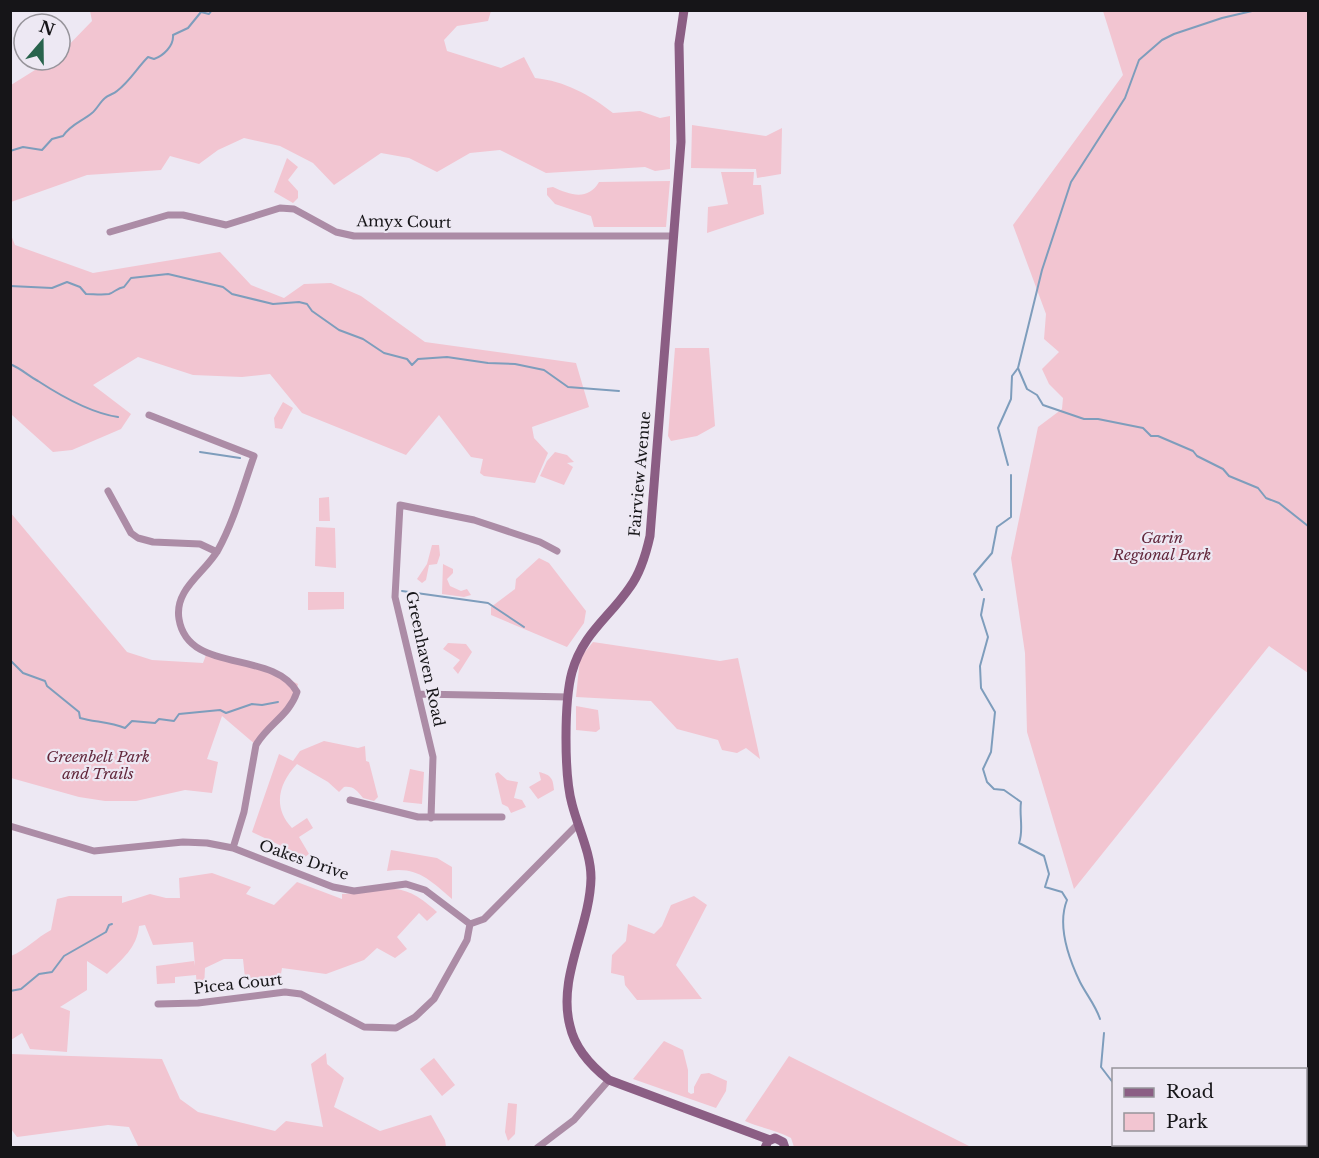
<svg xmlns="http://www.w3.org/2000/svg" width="1319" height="1158" viewBox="0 0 1319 1158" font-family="'Libre Baskerville',serif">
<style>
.green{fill:#f2c5d1}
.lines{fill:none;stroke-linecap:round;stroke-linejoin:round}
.stream{stroke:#7e9dbc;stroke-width:2}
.minor{stroke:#ac8ca6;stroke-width:7}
.secondary{stroke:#8b5e84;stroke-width:9}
.labels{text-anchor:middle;stroke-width:4.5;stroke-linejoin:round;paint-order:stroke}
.street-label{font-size:15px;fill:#161518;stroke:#ede8f3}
.park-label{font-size:15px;font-style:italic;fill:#63293d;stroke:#ede8f3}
</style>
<rect width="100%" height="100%" fill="#ede8f3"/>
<path class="green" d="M 90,11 L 491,11 L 488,21 L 457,26 L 444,40 L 447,51 L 501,68 L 524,57 L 535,78 C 565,81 590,95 613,113 L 640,111 L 660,118 L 670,116 L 670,169 L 655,171 L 645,167 L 546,173 L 500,150 L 470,153 L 437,172 L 409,158 L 381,153 L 334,185 L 313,163 L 280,146 L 244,138 L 218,150 L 199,164 L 170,156 L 161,170 L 87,175 L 11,202 L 11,85 L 51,60 L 60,60 L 60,54 L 92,21 Z
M 1103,11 L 1308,11 L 1308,673 L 1269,646 L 1074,889 L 1027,732 L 1025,653 L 1011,558 L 1038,427 L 1062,409 L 1063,398 L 1049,384 L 1042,369 L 1059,352 L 1044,339 L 1046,314 L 1013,225 L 1123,75 Z
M 692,125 L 766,136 L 782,128 L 781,174 L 757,178 L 756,169 L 691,168 Z
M 287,158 L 298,167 L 288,180 L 298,191 L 298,198 L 293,203 L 274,192 Z
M 721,172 L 754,172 L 753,185 L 761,185 L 764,214 L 707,233 L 708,207 L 728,204 Z
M 670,181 L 666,227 L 594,227 L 591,216 L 555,204 L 547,195 L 547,188 L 553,187 C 570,195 588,201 599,182 Z
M 11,235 L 15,245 L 93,273 L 220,252 L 251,285 L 284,298 L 304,284 L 331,283 L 361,296 L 425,342 L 576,363 L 589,407 L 532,427 L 534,438 L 548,453 L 535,483 L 484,476 L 480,473 L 483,459 L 471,457 L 439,415 L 406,455 L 302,413 L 270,374 L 242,377 L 193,375 L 138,357 L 93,385 L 131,414 L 121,429 L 72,450 L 53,452 L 12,415 L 11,435 Z
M 675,348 L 709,348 L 715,426 L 697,436 L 671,441 L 668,436 Z
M 283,402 L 293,408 L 282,429 L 275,428 L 274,418 Z
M 555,452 L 567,455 L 574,462 L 567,463 L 573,467 L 564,485 L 540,476 L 547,461 Z
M 329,497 L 330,521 L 319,521 L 319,498 Z
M 10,512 L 127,652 L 152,660 L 203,663 L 206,655 L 274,672 L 298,684 L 295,697 L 256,745 L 222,716 L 207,759 L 218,762 L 212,793 L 185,790 L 136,801 L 105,801 L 79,797 L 11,778 Z
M 316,527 L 335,528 L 336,568 L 315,566 Z
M 432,545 L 439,545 L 440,555 L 437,564 L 429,565 L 426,580 L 422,583 L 417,579 L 427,564 Z
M 539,558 L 549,563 L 586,611 L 584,623 L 567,647 L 491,615 L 491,607 L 515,589 L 516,579 Z
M 443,564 L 453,569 L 453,573 L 447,579 L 450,586 L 461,591 L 467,589 L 471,595 L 464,597 L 442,594 Z
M 308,592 L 344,592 L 344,609 L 308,610 Z
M 593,642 L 720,661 L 738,658 L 760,759 L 746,748 L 737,753 L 722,750 L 718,740 L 677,729 L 651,701 L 576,697 L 580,658 Z
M 448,643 L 466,644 L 472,652 L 458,674 L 453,668 L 460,660 L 443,649 Z
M 576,706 L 598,710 L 600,729 L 596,732 L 576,730 Z
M 324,741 L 358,748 L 365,746 L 366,761 L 369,762 L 378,797 L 374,801 L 363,798 C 357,791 354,786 344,787 L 339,792 L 328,782 L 297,764 C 279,783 272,807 292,828 L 307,818 L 313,828 L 299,837 L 309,854 L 305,857 L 252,832 L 279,754 L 293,761 L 300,751 Z
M 410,769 L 424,772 L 422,804 L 403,802 Z
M 498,772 L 507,780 L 518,782 L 514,798 L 522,800 L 526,807 L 511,813 L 508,807 L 502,804 L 495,774 Z
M 539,772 C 551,775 553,778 554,790 L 538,799 L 529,787 L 541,780 Z
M 391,850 L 437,858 L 452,867 L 452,899 C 430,880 417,866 387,871 Z
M 212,873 L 251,887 L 246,894 L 274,905 L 297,882 L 342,899 L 342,894 C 389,893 397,876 437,912 L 427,921 L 419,913 L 397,937 L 407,949 L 395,958 L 377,948 L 364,960 L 326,974 L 282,968 L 280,980 L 245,978 L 243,959 L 224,959 L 205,968 L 204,988 L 197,988 L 196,975 L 175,977 L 175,983 L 157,984 L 156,966 L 194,961 L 195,966 L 193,942 L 153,945 L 145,925 L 139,926 C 137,948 122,959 107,974 L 87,961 L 87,990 L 60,1007 L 70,1011 L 67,1052 L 30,1049 L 22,1033 L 11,1040 L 11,956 C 26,950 36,938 51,930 L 57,899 L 69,896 L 122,896 L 122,903 L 150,894 L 166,898 L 180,898 L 179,878 Z
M 694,896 L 707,905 L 676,965 L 702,999 L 637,1000 L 625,985 L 624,976 L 611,973 L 612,955 L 626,941 L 628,924 L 654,934 L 662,926 L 671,905 Z
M 664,1041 L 683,1050 L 688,1070 L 688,1092 L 691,1094 L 694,1093 L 694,1087 L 701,1074 L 709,1073 L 727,1081 L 726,1091 L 716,1108 L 633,1079 Z
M 326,1053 L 327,1064 L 344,1078 L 334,1107 L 380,1131 L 431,1115 L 445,1140 L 446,1147 L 139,1148 L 129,1127 L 108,1125 L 17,1137 L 11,1129 L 11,1054 L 162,1059 L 180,1099 L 198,1112 L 275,1131 L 286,1121 L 323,1127 L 311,1064 Z
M 789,1056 L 971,1147 L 794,1147 L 791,1138 C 777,1130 760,1128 745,1121 Z
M 434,1058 L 455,1085 L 442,1096 L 420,1069 Z
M 508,1103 L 517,1104 L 515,1134 L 508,1141 L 505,1132 Z"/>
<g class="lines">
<path class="stream" d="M 10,151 L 23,147 L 42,150 L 52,139 L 63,136 C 71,124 81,122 92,113 C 97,109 100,102 105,98 C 108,95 114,94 117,91 C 130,81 137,68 148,57 L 154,59 C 163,56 174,46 173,35 L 188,28 L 201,12 L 209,14 L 212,10
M 10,286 L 52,288 L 67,282 L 80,287 L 86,294 C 93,294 102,295 109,294 C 115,292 117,288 124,287 L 131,278 L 168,274 L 223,287 L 232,294 L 273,304 L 299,302 L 307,304 L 312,311 L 339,330 L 363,339 L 384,353 L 407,359 L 412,365 L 418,359 L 447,357 L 488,363 L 515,364 L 544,370 L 568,387 L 619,391
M 10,364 C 22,369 27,375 38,381 C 61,396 90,413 118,417
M 1018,368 L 1027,389 L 1037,395 L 1043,405 L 1084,419 L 1098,419 L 1143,428 L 1151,436 L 1158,436 L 1193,451 L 1197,456 L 1223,469 L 1229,476 L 1258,488 L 1266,498 L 1279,503 L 1308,526
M 200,452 L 240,458
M 1008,465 L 998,428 L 1011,399 L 1012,376 L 1018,368 L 1042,270 L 1071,182 L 1125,98 L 1139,60 L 1162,40 L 1174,34 L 1222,18 L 1252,11 L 1277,10
M 982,590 L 974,574 L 992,553 L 997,527 L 1011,517 L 1011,475
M 402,591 L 488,603 L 524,627
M 984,599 L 981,615 L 988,637 L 980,666 L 981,688 L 995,712 L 991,752 L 983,769 L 987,782 L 994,789 L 1004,790 L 1021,802 C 1019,816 1024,830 1019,843 L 1044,856 L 1049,874 L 1045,887 L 1062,892 L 1067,900 C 1057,925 1069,959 1080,982 C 1086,994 1096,1006 1100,1019
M 10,660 L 23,673 L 45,681 L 47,686 L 79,712 L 80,718 C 94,722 110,722 125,728 L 132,721 L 155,723 L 159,719 L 174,721 L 179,714 L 220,710 L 226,713 L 252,704 L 262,705 L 278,702
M 10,991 L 21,989 L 39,974 L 52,972 L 64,956 L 106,932 L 109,925 L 112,924
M 1104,1033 L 1101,1067 L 1114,1084
M 1142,1144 L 1144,1148"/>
<path class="minor" d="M 110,232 L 168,215 L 183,215 L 226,225 L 280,208 L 294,209 L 336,232 L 354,236 L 674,236
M 149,415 L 254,456 C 243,487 234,521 218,550 C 205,573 174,589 179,619 C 188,675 273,649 297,692 C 289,716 268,724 256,745 L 244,812 L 233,848
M 108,491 L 131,533 L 138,538 L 153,542 L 200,544 L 217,552
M 418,694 L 568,697
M 350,800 L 418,817 L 502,817
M 431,818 L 433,757 L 395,597 L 400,505 L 474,520 L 540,542 L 557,551
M 10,826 L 94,851 L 183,842 L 207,843 L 233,848 L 333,887 L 354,891 L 406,884 L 425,890 L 470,924 L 484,919 L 578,824
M 158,1004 L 198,1003 L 285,992 L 301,994 L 364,1027 L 396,1028 L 415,1017 L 434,999 L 467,940 L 470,924
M 537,1148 L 574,1120 L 609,1080"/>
<path class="secondary" d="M 684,10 L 679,44 L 681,142 L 650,536 C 646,554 641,572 630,587 C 609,618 583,633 572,672 C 564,701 564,775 572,804 C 578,828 591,853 591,878 C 590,928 557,977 570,1026 C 575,1049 591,1066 609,1080 L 770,1140
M 765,1148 L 768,1141 L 775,1138 L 783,1142 L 785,1148"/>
</g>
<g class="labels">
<g class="street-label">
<text transform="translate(404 222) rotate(1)" y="5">Amyx Court</text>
<text transform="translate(640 474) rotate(-85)" y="5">Fairview Avenue</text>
<text transform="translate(425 659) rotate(78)" y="5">Greenhaven Road</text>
<text transform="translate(304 860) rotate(19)" y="5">Oakes Drive</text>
<text transform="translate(238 984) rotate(-6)" y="5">Picea Court</text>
</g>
<g class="park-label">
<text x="1162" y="543">Garin<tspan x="1162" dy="17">Regional Park</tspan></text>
<text x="98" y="762">Greenbelt Park<tspan x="98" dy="17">and Trails</tspan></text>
</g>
</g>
<rect width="1319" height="1158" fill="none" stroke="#161518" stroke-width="24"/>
<rect x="1112" y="1068" width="195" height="78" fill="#ede8f3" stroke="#97949b" stroke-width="1.5"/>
<rect x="1124" y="1088" width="30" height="9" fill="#8b5e84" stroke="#97949b" stroke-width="1.5"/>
<text x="1166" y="1098" font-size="18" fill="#161518">Road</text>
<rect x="1124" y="1113" width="30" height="18" fill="#f2c5d1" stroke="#97949b" stroke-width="1.5"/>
<text x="1166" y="1128" font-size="18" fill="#161518">Park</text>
<g transform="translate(42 42) rotate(20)"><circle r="28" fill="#ede8f3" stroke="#97949b" stroke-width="1.5"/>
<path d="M0-4.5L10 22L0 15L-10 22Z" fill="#28634c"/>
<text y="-9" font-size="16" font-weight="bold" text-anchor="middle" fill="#161518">N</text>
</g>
</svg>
